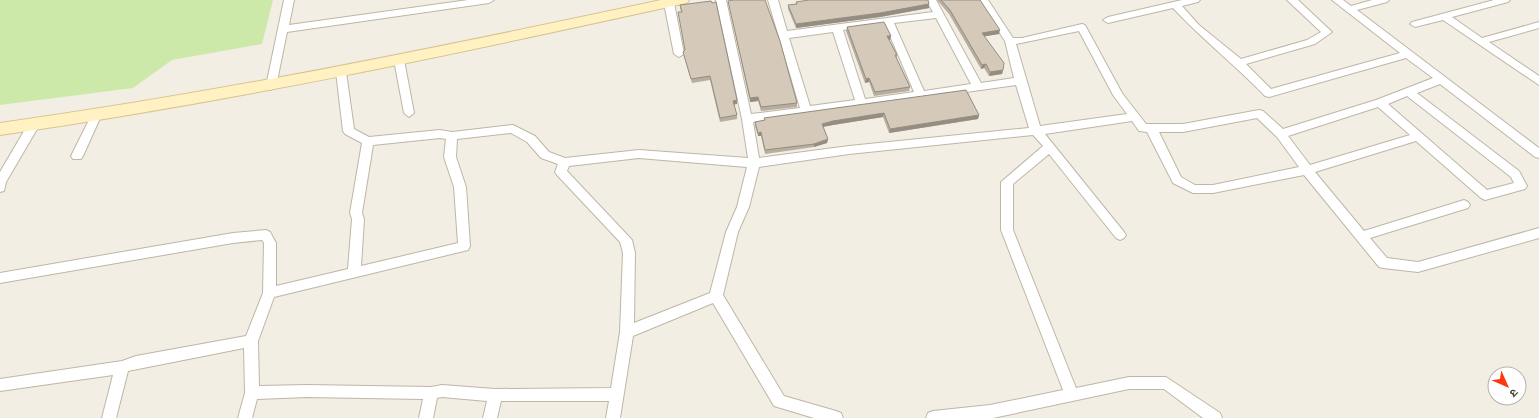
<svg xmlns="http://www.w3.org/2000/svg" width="1539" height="418" viewBox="0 0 1539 418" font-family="'Space Grotesk','Noto Sans Devanagari',sans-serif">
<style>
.green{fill:#cce9aa}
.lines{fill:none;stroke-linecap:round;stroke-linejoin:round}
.street-casing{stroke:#beb6a6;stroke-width:2}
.secondary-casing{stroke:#d5c491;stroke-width:2}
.street{fill:#fff;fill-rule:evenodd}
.secondary{fill:#fff1c1;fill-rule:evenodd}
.wall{fill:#b7ae9f}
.shaded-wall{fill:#958d82}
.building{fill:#d5cab9;stroke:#958d82}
</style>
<rect width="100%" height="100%" fill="#f3eee4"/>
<path class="green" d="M 0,0 L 273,0 L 262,44 L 172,60 L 133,88 L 0,105 Z"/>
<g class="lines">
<defs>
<path id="street" d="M 284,0 L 294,0 L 289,25 L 468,0 L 494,0 L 489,3 L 287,32 L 276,86 L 271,90 L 266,86 Z
M 669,0 L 674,3 L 684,54 L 679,57 L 674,54 L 664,3 Z
M 716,0 L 726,0 L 751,114 L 800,108 L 768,0 L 778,0 L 787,31 L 933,12 L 926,0 L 936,0 L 981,83 L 1014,78 L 1005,41 L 978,0 L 988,0 L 1013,38 L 1022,38 L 1082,24 L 1085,25 L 1122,93 L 1146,124 L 1183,124 L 1259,110 L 1263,111 L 1283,129 L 1376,100 L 1433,78 L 1406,58 L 1269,97 L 1265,96 C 1235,65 1202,39 1173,8 L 1108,23 L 1103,20 L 1108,17 L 1182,0 L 1200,0 L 1198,2 L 1182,6 L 1199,25 L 1241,59 L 1307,40 L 1321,32 L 1287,0 L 1298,0 L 1332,32 L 1315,44 L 1246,64 L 1271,89 L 1400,53 L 1332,0 L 1343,0 L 1351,6 L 1372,0 L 1389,0 L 1387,2 L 1357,10 L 1539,148 L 1539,158 L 1535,157 L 1440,84 L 1417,93 L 1519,171 L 1527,186 L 1525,189 L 1485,200 L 1481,198 L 1416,141 L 1315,172 L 1364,231 L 1464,200 L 1468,202 L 1470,205 L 1468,208 L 1370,238 L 1387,258 L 1418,262 L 1539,228 L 1539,238 L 1418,272 L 1383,268 L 1379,267 L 1304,175 L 1213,193 L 1193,193 L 1173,183 L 1147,132 L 1139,131 L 1132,121 L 1045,134 L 1124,232 L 1126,235 L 1124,238 L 1120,240 L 1116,238 L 1049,154 L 1013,184 L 1013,230 L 1076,388 L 1129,377 L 1166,377 L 1220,413 L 1222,418 L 1203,418 L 1164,389 L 1129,389 L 993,418 L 926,418 L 928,413 L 933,411 L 990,405 L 1063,390 L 1001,230 L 1001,182 L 1043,146 L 1033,135 L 849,154 L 759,167 L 749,207 L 738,232 L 723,295 L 784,396 L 836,411 L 841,413 L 843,418 L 814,418 L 774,406 L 713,303 L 633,336 L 620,418 L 606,418 L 609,401 L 501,401 L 497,418 L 483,418 L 487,401 L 442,397 L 437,398 L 433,418 L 419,418 L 423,399 L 307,397 L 257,399 L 252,418 L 238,418 L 245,393 L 244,348 L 128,371 L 116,418 L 102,418 L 113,375 L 0,391 L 0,379 L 122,361 L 136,356 L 246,336 L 263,293 L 264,243 L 262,240 L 233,243 L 0,283 L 0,273 L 233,233 L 266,230 L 270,232 L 276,243 L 276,286 L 348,269 L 352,219 L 350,213 L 362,143 L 345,134 L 343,131 L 336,72 L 337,70 L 341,68 L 346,72 L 354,129 L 369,137 L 440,130 L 452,132 L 513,125 L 535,136 L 549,152 L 565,158 L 639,150 L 748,158 L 742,119 ZM 936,18 L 971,84 L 924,91 L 894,23 ZM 885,24 L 914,92 L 865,99 L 843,30 ZM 1079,31 L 1113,95 L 1127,114 L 1040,126 L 1016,44 ZM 833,32 L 855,100 L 810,106 L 789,38 ZM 1016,85 L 1029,128 L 849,146 L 759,158 L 753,122 ZM 1407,96 L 1511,177 L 1514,183 L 1487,190 L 1388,104 ZM 1378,107 L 1410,135 L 1310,165 L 1288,136 ZM 1257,118 L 1277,137 L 1299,167 L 1213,185 L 1195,185 L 1181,177 L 1159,132 L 1183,132 ZM 511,133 L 527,142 L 541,158 L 558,164 L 555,172 L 557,175 L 620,242 L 623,253 L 620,332 L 611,388 L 495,389 L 442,385 L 431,387 L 307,385 L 259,386 L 258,341 L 274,297 L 468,250 L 470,246 L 466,187 L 456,157 L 457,139 ZM 440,138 L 446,139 L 444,157 L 454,187 L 458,243 L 361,266 L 364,219 L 362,213 L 373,145 ZM 639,158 L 747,167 L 737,207 L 726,232 L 710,293 L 634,323 L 635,253 L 632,240 L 567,171 L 569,166 Z
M 1494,0 L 1510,0 L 1508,2 L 1452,17 L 1482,38 L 1539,22 L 1539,28 L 1489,42 L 1539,76 L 1539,85 L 1443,20 L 1415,27 L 1410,24 L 1412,22 Z
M 399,57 L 404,60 L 414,113 L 409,117 L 404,113 L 394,60 Z
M 96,112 L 101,116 L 83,156 L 81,159 L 73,159 L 71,156 L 91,116 Z
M 34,120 L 40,124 L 6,182 L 4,191 L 0,192 L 0,172 L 30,121 Z"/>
<path id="secondary" d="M 661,0 L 689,0 L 687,3 L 682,4 C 456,54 230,102 0,135 L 0,123 C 222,92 442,47 661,0 Z"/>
</defs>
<use href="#street" class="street-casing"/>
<use href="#secondary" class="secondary-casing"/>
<use href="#street" class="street"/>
<use href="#secondary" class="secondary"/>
</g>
<path class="wall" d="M 937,0 L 980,0 L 999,34 L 984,36 L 1003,70 L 1002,74 L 989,76 L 984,68 L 981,69 L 949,14 Z
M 728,1 L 797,103 L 797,107 L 761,111 L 758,101 L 750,102 L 729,5 Z
M 796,2 L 929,4 L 929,8 L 880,17 L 796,28 L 788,9 L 788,5 L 796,4 Z
M 680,5 L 737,100 L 737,104 L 734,104 L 737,115 L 737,119 L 720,122 L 710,80 L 692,83 L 684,56 L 683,52 L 685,50 L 678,12 L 681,12 Z
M 847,27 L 891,36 L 890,40 L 889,40 L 897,55 L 897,59 L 910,87 L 909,91 L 874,96 L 869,82 L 865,83 L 846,31 Z
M 966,90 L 979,115 L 978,119 L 889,133 L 883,117 L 833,125 L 823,127 L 828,139 L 827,143 L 814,147 L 765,154 L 761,136 L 758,136 L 755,126 L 755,122 L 764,121 L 764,118 Z"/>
<path class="shaded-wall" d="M 929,4 L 929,8 L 880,17 L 796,28 L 796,24 Z
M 1000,30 L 999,34 L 981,37 L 982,33 Z
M 887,36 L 891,36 L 890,40 L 887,40 Z
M 986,64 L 984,68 L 981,69 L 982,65 Z
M 1003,70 L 1002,74 L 989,76 L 990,72 Z
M 869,78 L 869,82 L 865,83 L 866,79 Z
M 758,97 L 758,101 L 750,102 L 750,98 Z
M 737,100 L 737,104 L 733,105 L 733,101 Z
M 884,113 L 883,117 L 833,125 L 822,127 L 822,124 L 833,121 Z
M 979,115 L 978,119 L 889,133 L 890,129 Z
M 761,132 L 761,136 L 758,136 L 758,133 Z
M 828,139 L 827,143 L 814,147 L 814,144 Z"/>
<path class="building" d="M 734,0 L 765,0 L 780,41 L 797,103 L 761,107 L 758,97 L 750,98 L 728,1 Z
M 809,0 L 928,0 L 929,4 L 880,13 L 796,24 L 788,5 L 797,4 L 796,2 Z
M 941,0 L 980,0 L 1000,30 L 982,33 L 1004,63 L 1003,70 L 990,72 L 986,64 L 982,65 L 950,10 Z
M 711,1 L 712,3 L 716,2 L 737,100 L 733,101 L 737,115 L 720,118 L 710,76 L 691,79 L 683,52 L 685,50 L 678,12 L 682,12 L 680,5 Z
M 884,22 L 891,36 L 887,36 L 897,55 L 895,55 L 910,87 L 875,92 L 869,78 L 866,79 L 847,27 Z
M 966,90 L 979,115 L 890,129 L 884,113 L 833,121 L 822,124 L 828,139 L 814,144 L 765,150 L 761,132 L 758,133 L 755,122 L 765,120 L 764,118 Z"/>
<g transform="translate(1507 386) rotate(135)"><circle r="19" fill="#ffffff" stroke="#b5b2ad"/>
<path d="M0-3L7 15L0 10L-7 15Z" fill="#ff370e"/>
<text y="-6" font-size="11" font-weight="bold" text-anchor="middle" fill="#453e33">उ</text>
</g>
</svg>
